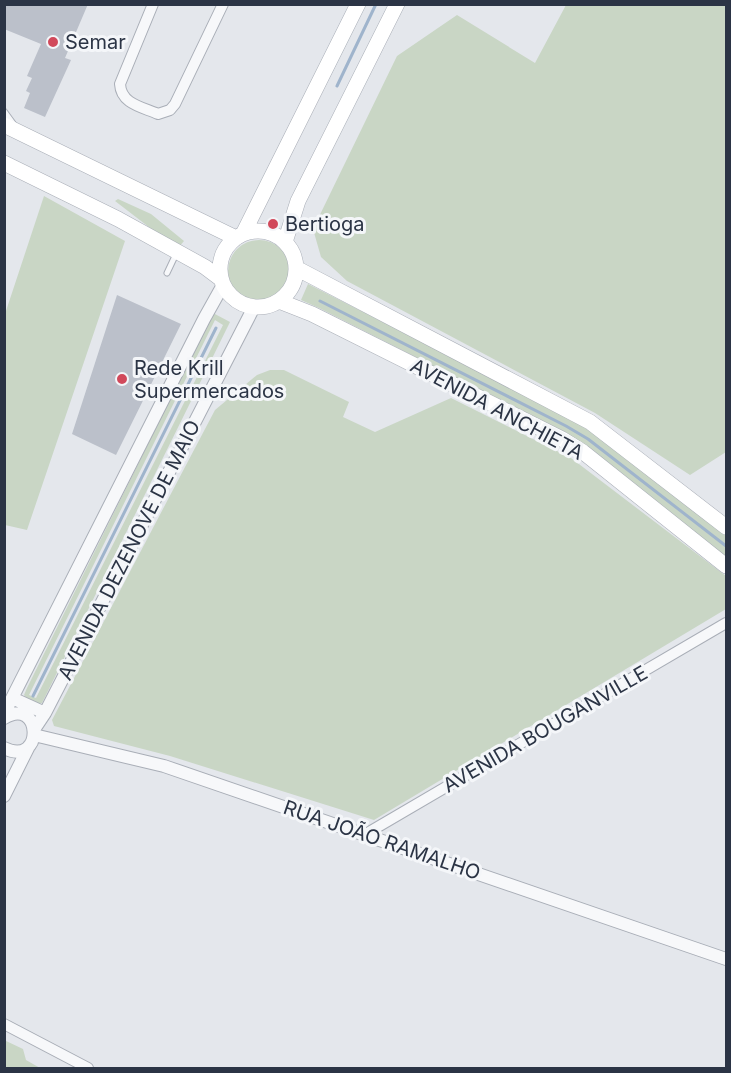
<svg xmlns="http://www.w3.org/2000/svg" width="731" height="1073" viewBox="0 0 731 1073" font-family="Inter,sans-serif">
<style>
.green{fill:#c9d6c5;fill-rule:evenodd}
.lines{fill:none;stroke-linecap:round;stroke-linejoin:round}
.stream{stroke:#9fb4cc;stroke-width:3}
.building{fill:#bbc0ca}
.service-casing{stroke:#a9aeb7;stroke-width:7}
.minor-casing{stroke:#a9aeb7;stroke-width:12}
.tertiary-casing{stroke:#a9aeb7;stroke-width:14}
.secondary-casing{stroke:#a9aeb7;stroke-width:16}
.service{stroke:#f7f8fa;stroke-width:5}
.minor{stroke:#f7f8fa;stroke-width:10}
.tertiary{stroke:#f7f8fa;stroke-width:12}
.secondary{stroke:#fff;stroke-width:15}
.poi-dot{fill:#d1495b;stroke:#f4f6f9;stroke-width:2}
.labels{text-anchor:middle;stroke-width:6;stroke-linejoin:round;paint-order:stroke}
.poi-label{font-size:20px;fill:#2b3445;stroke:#f4f6f9;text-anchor:start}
.street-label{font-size:20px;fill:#2b3445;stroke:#f4f6f9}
</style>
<rect width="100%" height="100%" fill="#e4e7ec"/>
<path class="green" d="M 566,5 L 726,5 L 726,452 L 690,475 L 595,413 L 347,281 L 321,257 L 313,229 L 397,56 L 457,15 L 535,63 Z
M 44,196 L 125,241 L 27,530 L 5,525 L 5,314 Z
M 118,199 L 151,214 L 184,241 L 179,247 L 158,234 L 115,201 Z
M228 271a31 31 0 1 1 62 0a31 31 0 1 1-62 0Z
M 308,284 L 560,412 L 601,438 L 726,536 L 726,557 L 557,429 L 319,308 L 301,300 Z
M 213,313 L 230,322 L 46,695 L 42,703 L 37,704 L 27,699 L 24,695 L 27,688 ZM 215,320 L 223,325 L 36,698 L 29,695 Z
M 270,370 L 284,370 L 349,402 L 343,417 L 375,432 L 451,398 L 571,458 L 726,576 L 726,609 L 374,820 L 170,756 L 54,726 L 52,720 L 215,410 L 257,375 Z
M 4,1040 L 23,1049 L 26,1060 L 40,1068 L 5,1068 Z"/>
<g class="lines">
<path class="stream" d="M 337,86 L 376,4
M 320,301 L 566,426 L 588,439 L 726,546
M 33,696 L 216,328"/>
</g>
<path class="building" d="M 4,4 L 88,4 L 65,58 L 71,60 L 45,117 L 24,108 L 30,93 L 26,91 L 32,78 L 27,76 L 41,44 L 4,29 Z
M 117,295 L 181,324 L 116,455 L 72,434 Z"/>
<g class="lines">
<defs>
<path id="service" d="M 4,111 L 15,126
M 167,273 L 176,254"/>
<path id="minor" d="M 153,4 L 120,84 C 121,104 142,107 158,114 L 170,110 L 175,104 L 223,4
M 364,835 L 726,623
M 4,1024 L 88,1068"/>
<path id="tertiary" d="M 12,698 L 45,713
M 4,714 L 204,319 L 223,285
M 4,718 C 42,695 45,768 4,748
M 35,728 L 45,713 L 254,307
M 34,735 L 164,766 L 726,959
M 4,796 L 29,746"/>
<path id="secondary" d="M 4,125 L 236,238
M 4,163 L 118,219 L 205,267 L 221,279
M220 269a38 38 0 1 1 76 0a38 38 0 1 1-76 0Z
M 243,234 L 358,4
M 285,242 L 298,201 L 397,4
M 296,268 L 590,422 L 726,527
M 279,301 L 312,314 L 562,439 L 583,452 L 726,566"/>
</defs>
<use href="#service" class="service-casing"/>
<use href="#minor" class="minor-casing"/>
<use href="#tertiary" class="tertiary-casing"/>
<use href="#secondary" class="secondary-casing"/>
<use href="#service" class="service"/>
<use href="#minor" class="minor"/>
<use href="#tertiary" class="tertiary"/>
<use href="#secondary" class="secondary"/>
</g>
<g class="poi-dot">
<circle cx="53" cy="42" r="6"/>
<circle cx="273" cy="224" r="6"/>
<circle cx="122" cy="379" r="6"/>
</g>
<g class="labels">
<g class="poi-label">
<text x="65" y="49">Semar</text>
<text x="285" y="231">Bertioga</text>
<text x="134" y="375">Rede Krill<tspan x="134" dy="23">Supermercados</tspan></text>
</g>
<g class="street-label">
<text transform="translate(497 409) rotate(28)" y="7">AVENIDA ANCHIETA</text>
<text transform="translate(129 550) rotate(-63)" y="7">AVENIDA DEZENOVE DE MAIO</text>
<text transform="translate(545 729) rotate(-30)" y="7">AVENIDA BOUGANVILLE</text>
<text transform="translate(382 840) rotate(19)" y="7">RUA JOÃO RAMALHO</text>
</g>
</g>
<rect width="731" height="1073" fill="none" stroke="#2b3445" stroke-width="12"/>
</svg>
